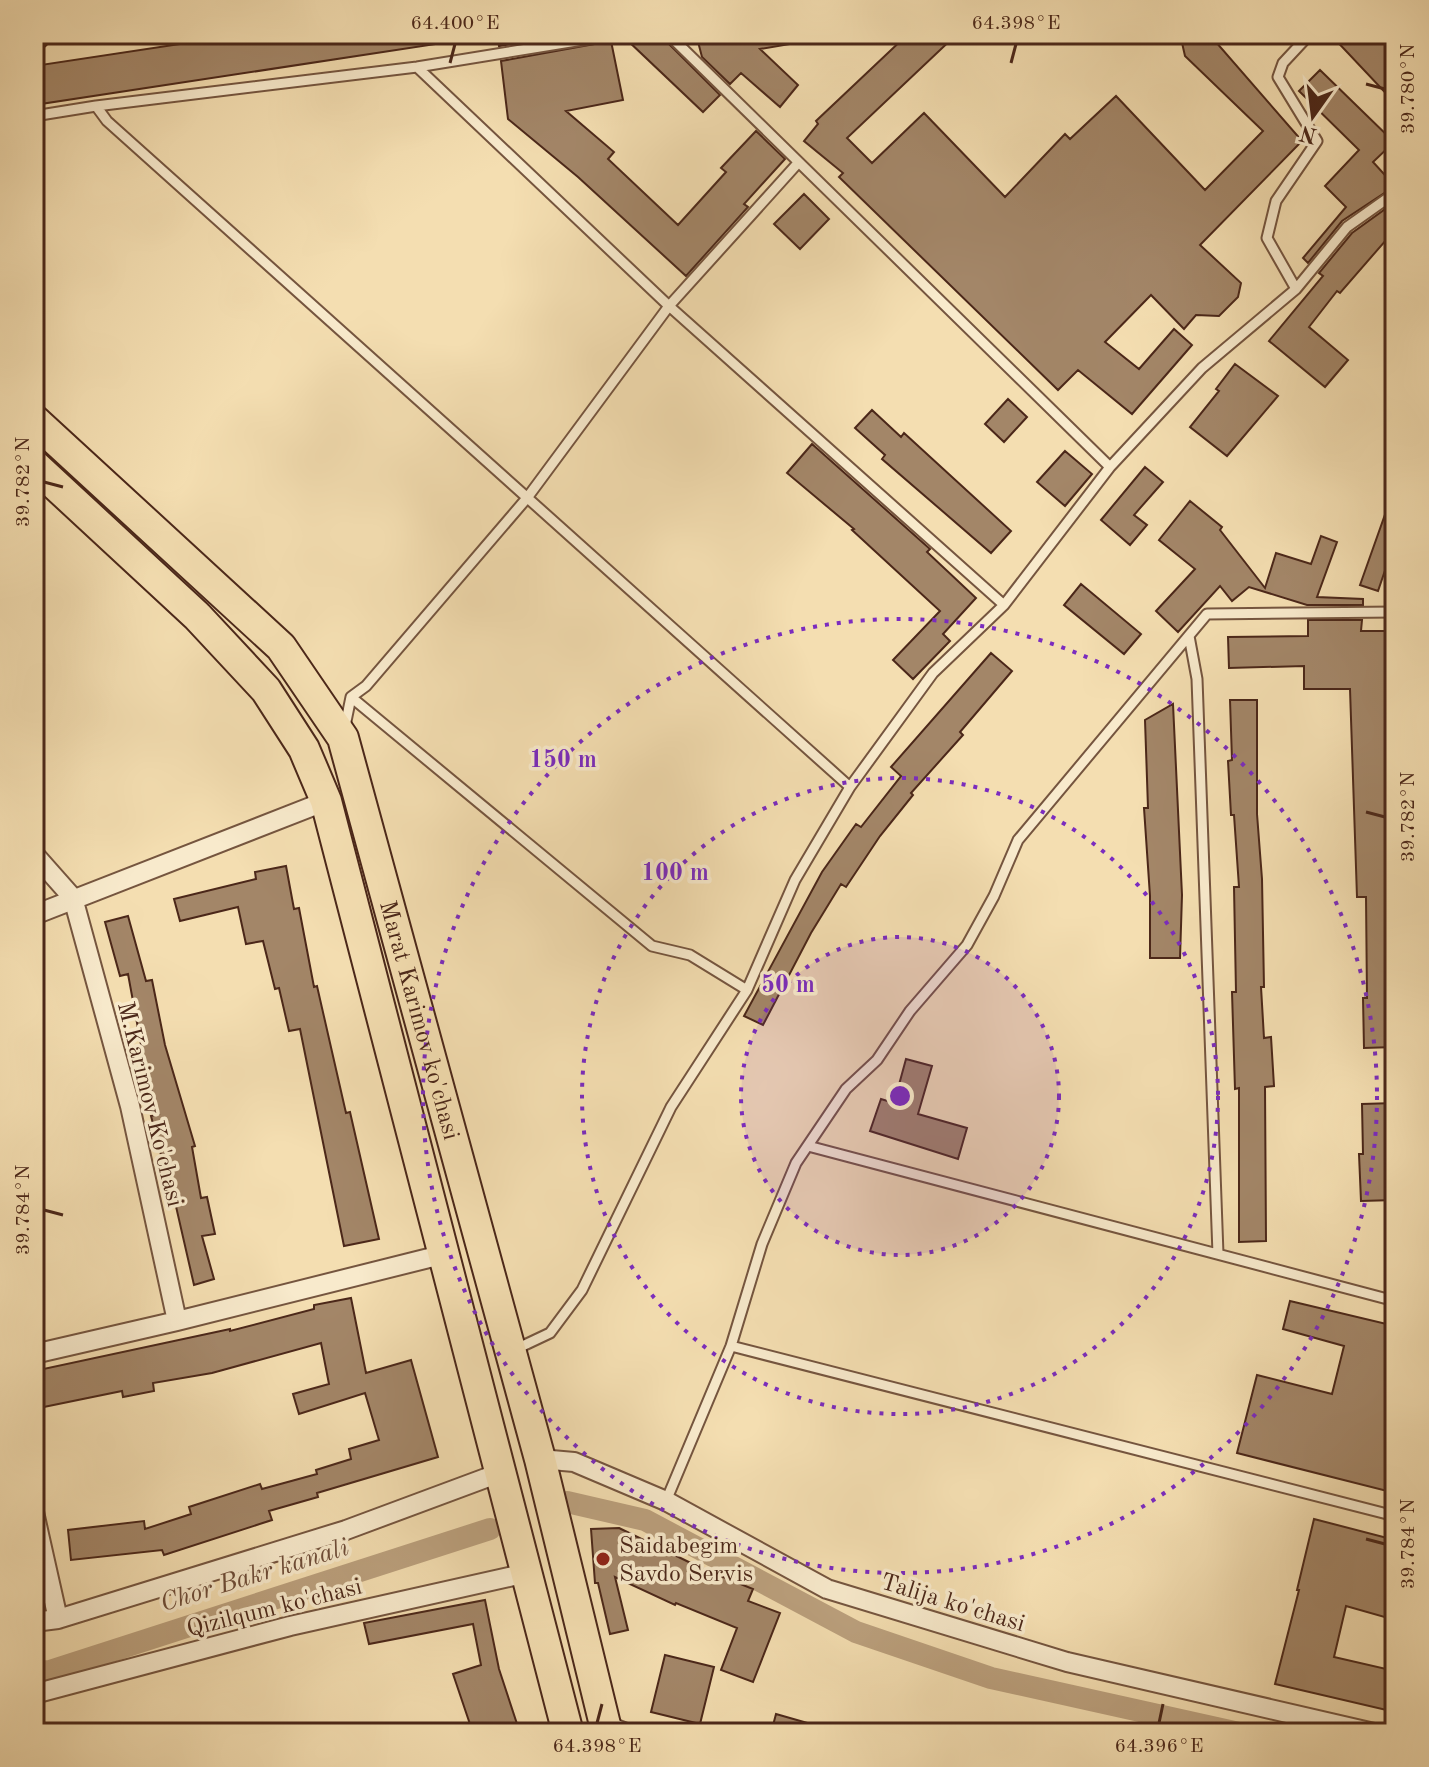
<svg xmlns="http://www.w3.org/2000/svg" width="1429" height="1767" viewBox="0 0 1429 1767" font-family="'Old Standard TT',serif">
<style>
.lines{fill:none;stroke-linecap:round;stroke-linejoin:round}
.canal{stroke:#bba07d;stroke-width:22}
.building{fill:#a38668;stroke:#4b2719;stroke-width:2}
.service-casing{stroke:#75553f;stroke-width:13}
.minor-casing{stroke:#75553f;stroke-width:22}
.primary-casing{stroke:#4b2719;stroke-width:34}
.service{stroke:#f8eacc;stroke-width:9}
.minor{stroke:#f8eacc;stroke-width:18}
.primary{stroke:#f4deb1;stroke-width:30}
.ticks{fill:none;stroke:#4b2719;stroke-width:3}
.ring{fill:none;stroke:#7b2cbf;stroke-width:4;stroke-dasharray:4 8}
.poi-dot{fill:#8f2418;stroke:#f8eacc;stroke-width:3}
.labels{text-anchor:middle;stroke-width:7;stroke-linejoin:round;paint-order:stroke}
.street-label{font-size:24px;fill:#4b2719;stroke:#f8eacc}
.poi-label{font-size:24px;fill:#4b2719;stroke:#f8eacc;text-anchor:start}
.water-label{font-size:26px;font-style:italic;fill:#6d4b37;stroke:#f8eacc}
.centre{fill:#7b2cbf;stroke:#f8eacc;stroke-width:4}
.ring-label{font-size:24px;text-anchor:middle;font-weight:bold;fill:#7b2cbf;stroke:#f8eacc;stroke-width:7;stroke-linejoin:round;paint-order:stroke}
.neatline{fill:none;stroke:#4b2719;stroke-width:3}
.ticks-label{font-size:20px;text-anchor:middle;fill:#4b2719}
</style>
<rect width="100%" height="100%" fill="#f4deb1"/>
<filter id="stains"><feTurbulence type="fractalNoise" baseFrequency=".0025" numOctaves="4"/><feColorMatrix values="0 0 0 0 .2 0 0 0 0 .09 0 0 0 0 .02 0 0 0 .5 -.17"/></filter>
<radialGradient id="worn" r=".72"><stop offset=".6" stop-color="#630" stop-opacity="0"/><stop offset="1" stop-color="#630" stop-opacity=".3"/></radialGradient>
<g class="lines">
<path class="canal" d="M 567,1502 L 645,1520 L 856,1632 L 991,1678 L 1239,1733
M 34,1672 L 50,1671 L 490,1529"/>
</g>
<path class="building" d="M 246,34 L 435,34 L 436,44 L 34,105 L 34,66 Z
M 497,34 L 565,34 L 565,35 L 499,46 Z
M 646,34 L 659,34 L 720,95 L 703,112 L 625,38 Z
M 696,34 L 795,34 L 796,43 L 760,49 L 798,85 L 780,107 L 741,73 L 730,84 L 702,57 Z
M 908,34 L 957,34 L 847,138 L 872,163 L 924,113 L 1005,197 L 1065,134 L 1070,139 L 1116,96 L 1205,190 L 1263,131 L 1185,56 L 1180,34 L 1209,34 L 1302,141 L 1200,245 L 1241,283 L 1238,297 L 1219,316 L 1196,315 L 1184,329 L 1151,295 L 1105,342 L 1139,369 L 1174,329 L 1192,345 L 1132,414 L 1078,370 L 1058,390 L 839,177 L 843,173 L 804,141 L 818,124 L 816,121 Z
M 1330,34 L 1395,34 L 1395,103 Z
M 611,41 L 623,100 L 566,111 L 614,152 L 608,159 L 678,225 L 726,172 L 721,168 L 756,131 L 785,159 L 744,204 L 748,207 L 686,276 L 578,177 L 508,119 L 501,61 Z
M 1320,70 L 1394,142 L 1373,162 L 1395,186 L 1342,221 L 1308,263 L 1303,258 L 1346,207 L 1325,186 L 1359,150 L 1299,91 Z
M 804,194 L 829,219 L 800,249 L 774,224 Z
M 1395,202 L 1395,247 L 1386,240 L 1340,293 L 1337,291 L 1309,327 L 1348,360 L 1325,387 L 1269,341 L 1323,276 L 1319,273 L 1352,233 Z
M 1235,364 L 1278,396 L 1227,456 L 1190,427 L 1219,391 L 1216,389 Z
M 1008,399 L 1027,417 L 1004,442 L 985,424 Z
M 872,410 L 901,437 L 904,433 L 1011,531 L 991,553 L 882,459 L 885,455 L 855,428 Z
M 812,444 L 930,549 L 927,552 L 976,598 L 943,634 L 950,641 L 913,679 L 893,660 L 940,611 L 852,530 L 854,529 L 787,473 Z
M 1065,451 L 1092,474 L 1065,506 L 1037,482 Z
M 1145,467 L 1163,482 L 1134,515 L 1147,525 L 1130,545 L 1101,520 Z
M 1393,492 L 1395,541 L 1378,591 L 1360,585 Z
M 1190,501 L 1222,527 L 1220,530 L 1265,588 L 1276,553 L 1311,564 L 1321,536 L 1337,542 L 1317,597 L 1363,599 L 1363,605 L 1307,605 L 1249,587 L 1232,601 L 1220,586 L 1178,632 L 1156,611 L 1195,569 L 1159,540 Z
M 1081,584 L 1141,634 L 1124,654 L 1064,605 Z
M 1308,620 L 1362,620 L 1361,631 L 1386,631 L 1391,740 L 1394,1047 L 1364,1048 L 1363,998 L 1367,998 L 1366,897 L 1357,897 L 1350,689 L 1304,689 L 1304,666 L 1229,668 L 1228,637 L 1308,636 Z
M 991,653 L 1012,671 L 960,732 L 963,735 L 911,793 L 913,795 L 880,836 L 846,887 L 841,884 L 811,933 L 763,1025 L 744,1016 L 822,872 L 856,824 L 861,827 L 901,776 L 891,767 Z
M 1230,700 L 1257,700 L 1257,814 L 1262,879 L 1264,987 L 1261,987 L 1264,1038 L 1271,1037 L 1274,1086 L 1265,1087 L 1266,1241 L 1239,1242 L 1239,1088 L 1235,1089 L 1232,992 L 1236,992 L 1234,887 L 1239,887 L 1234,815 L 1231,815 L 1228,761 L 1232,760 Z
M 1173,704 L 1182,895 L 1180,958 L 1150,958 L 1150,896 L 1144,808 L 1148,808 L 1145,720 Z
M 286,866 L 294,909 L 299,908 L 314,987 L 317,986 L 346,1113 L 350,1112 L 379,1239 L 344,1246 L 300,1029 L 289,1031 L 279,988 L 275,989 L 263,941 L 246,944 L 238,907 L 180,921 L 174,899 L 256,879 L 255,872 Z
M 128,916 L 146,981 L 152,980 L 165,1045 L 195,1146 L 192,1147 L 201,1198 L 207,1197 L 215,1234 L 202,1236 L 214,1279 L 194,1285 L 164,1154 L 161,1155 L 151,1116 L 159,1114 L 139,1052 L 142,1050 L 128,974 L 120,976 L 105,922 Z
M 906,1059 L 932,1066 L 918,1114 L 967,1128 L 958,1159 L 870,1131 L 881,1099 L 894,1103 Z
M 1395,1103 L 1395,1200 L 1361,1201 L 1359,1154 L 1363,1154 L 1362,1104 Z
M 351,1298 L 366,1373 L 411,1360 L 438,1457 L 317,1493 L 318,1497 L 269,1511 L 272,1520 L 164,1555 L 162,1550 L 71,1560 L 68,1530 L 144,1521 L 145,1529 L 191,1514 L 189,1507 L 260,1484 L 262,1489 L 317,1474 L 316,1470 L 351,1459 L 349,1449 L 379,1440 L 365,1393 L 299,1414 L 293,1394 L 329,1384 L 321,1343 L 212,1373 L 153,1383 L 154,1391 L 123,1397 L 122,1391 L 34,1409 L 34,1371 L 230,1329 L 230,1331 L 314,1309 L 314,1305 Z
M 1290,1301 L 1395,1326 L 1395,1493 L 1237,1453 L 1257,1375 L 1332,1394 L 1344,1346 L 1283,1329 Z
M 1314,1519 L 1395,1540 L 1395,1620 L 1346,1606 L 1334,1657 L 1395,1671 L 1395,1712 L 1275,1684 L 1299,1590 L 1297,1590 Z
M 619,1528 L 701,1568 L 753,1589 L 748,1601 L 780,1613 L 753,1682 L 721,1670 L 737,1628 L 676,1603 L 675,1605 L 615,1577 L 628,1630 L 610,1634 L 598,1583 L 595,1583 L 591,1529 Z
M 485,1600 L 499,1669 L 520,1733 L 473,1733 L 453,1674 L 481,1665 L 473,1624 L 369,1644 L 364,1623 Z
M 665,1655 L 714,1667 L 700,1724 L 651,1712 Z
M 776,1714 L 825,1728 L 825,1733 L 771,1733 Z"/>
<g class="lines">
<defs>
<path id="service" d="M 668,34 L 1110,467
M 417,67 L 669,306 L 1004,605
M 96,106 L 107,121 L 850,787
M 34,116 L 96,106 L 417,67 L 595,38
M 1296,289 L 1267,238 L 1276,201 L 1317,141 L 1278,77 L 1283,63 L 1310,34
M 1189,636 L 1197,679 L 1218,1254
M 351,697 L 652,946 L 690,955 L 747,990
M 345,726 L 351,697 L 366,686 L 527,498 L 669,306 L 798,163
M 808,1146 L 1395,1301
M 731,1346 L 1395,1516
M 514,1350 L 550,1333 L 582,1290 L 671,1107 L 747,990 L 795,880 L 850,787 L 933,673 L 1004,605 L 1110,467 L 1202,368 L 1296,289 L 1347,227 L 1395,193
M 666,1501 L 731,1346 L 762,1244 L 796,1163 L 846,1089 L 877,1060 L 910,1011 L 967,945 L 994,896 L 1018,840 L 1207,614 L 1395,612
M 610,1722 L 639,1733"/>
<path id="minor" d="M 34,854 L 73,898 L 130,1106 L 177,1321
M 34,915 L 326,801
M 34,1354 L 177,1321 L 445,1254
M 540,1459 L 574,1462 L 666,1501 L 827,1589 L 1067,1662 L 1374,1733
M 34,1512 L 58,1619
M 34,1622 L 58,1619 L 346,1530 L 502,1472
M 34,1694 L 290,1626 L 527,1573"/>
<g id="primary">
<path d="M 34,34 L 35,34"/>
<path id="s1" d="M 34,420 L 281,647 L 343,738 L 540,1459 L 607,1733"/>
<path d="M 34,465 L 197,616 L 266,690 L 304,749 L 326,801 L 568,1733"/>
</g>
</defs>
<use href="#service" class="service-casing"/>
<use href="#minor" class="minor-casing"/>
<use href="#primary" class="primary-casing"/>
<use href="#service" class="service"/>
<use href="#minor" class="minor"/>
<use href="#primary" class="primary"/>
</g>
<path class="ticks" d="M 450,63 L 455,44M 1011,63 L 1016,44M 1366,84 L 1385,89M 44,482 L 63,487M 1366,812 L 1385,817M 44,1210 L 63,1215M 1366,1539 L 1385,1544M 597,1723 L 602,1704M 1159,1723 L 1163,1704"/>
<circle cx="900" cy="1096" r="159" fill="#7b2cbf" fill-opacity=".12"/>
<g class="ring">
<circle cx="900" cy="1096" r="159"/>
<circle cx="900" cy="1096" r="318"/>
<circle cx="900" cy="1096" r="477"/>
</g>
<circle class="poi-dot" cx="603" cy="1559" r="8"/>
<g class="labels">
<g class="street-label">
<text dy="8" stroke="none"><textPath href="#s1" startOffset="738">Marat Karimov ko'chasi</textPath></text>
<text transform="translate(151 1104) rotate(76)" y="8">M.Karimov Ko'chasi</text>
<text transform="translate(953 1602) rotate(17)" y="8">Talija ko'chasi</text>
<text transform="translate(274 1607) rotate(-14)" y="8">Qizilqum ko'chasi</text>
</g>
<g class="poi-label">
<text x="619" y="1553">Saidabegim<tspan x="619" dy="28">Savdo Servis</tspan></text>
</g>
<g class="water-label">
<text transform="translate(254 1574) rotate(-17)" y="9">Chor Bakr kanali</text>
</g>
</g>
<circle cx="900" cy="1096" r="12" class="centre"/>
<g class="ring-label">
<text x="563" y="767">150 m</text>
<text x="675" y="880">100 m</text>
<text x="788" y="992">50 m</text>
</g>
<rect width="1429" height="1767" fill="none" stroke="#f4deb1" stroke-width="88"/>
<g transform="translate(1313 116) rotate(194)" stroke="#f8eacc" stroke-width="6" paint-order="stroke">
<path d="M0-6L14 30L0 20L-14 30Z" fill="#4b2719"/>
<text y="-12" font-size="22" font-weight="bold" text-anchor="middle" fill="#4b2719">N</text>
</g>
<rect x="44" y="44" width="1341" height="1679" class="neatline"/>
<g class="ticks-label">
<text x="455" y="29">64.400°E</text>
<text x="1016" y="29">64.398°E</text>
<text transform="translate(1407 89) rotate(-90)" y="7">39.780°N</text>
<text transform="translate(22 482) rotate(-90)" y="7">39.782°N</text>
<text transform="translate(1407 817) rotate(-90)" y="7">39.782°N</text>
<text transform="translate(22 1210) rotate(-90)" y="7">39.784°N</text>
<text transform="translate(1407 1544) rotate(-90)" y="7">39.784°N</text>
<text x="597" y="1752">64.398°E</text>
<text x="1159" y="1752">64.396°E</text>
</g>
<rect width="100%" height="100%" filter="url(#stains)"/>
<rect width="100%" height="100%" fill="url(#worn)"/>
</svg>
